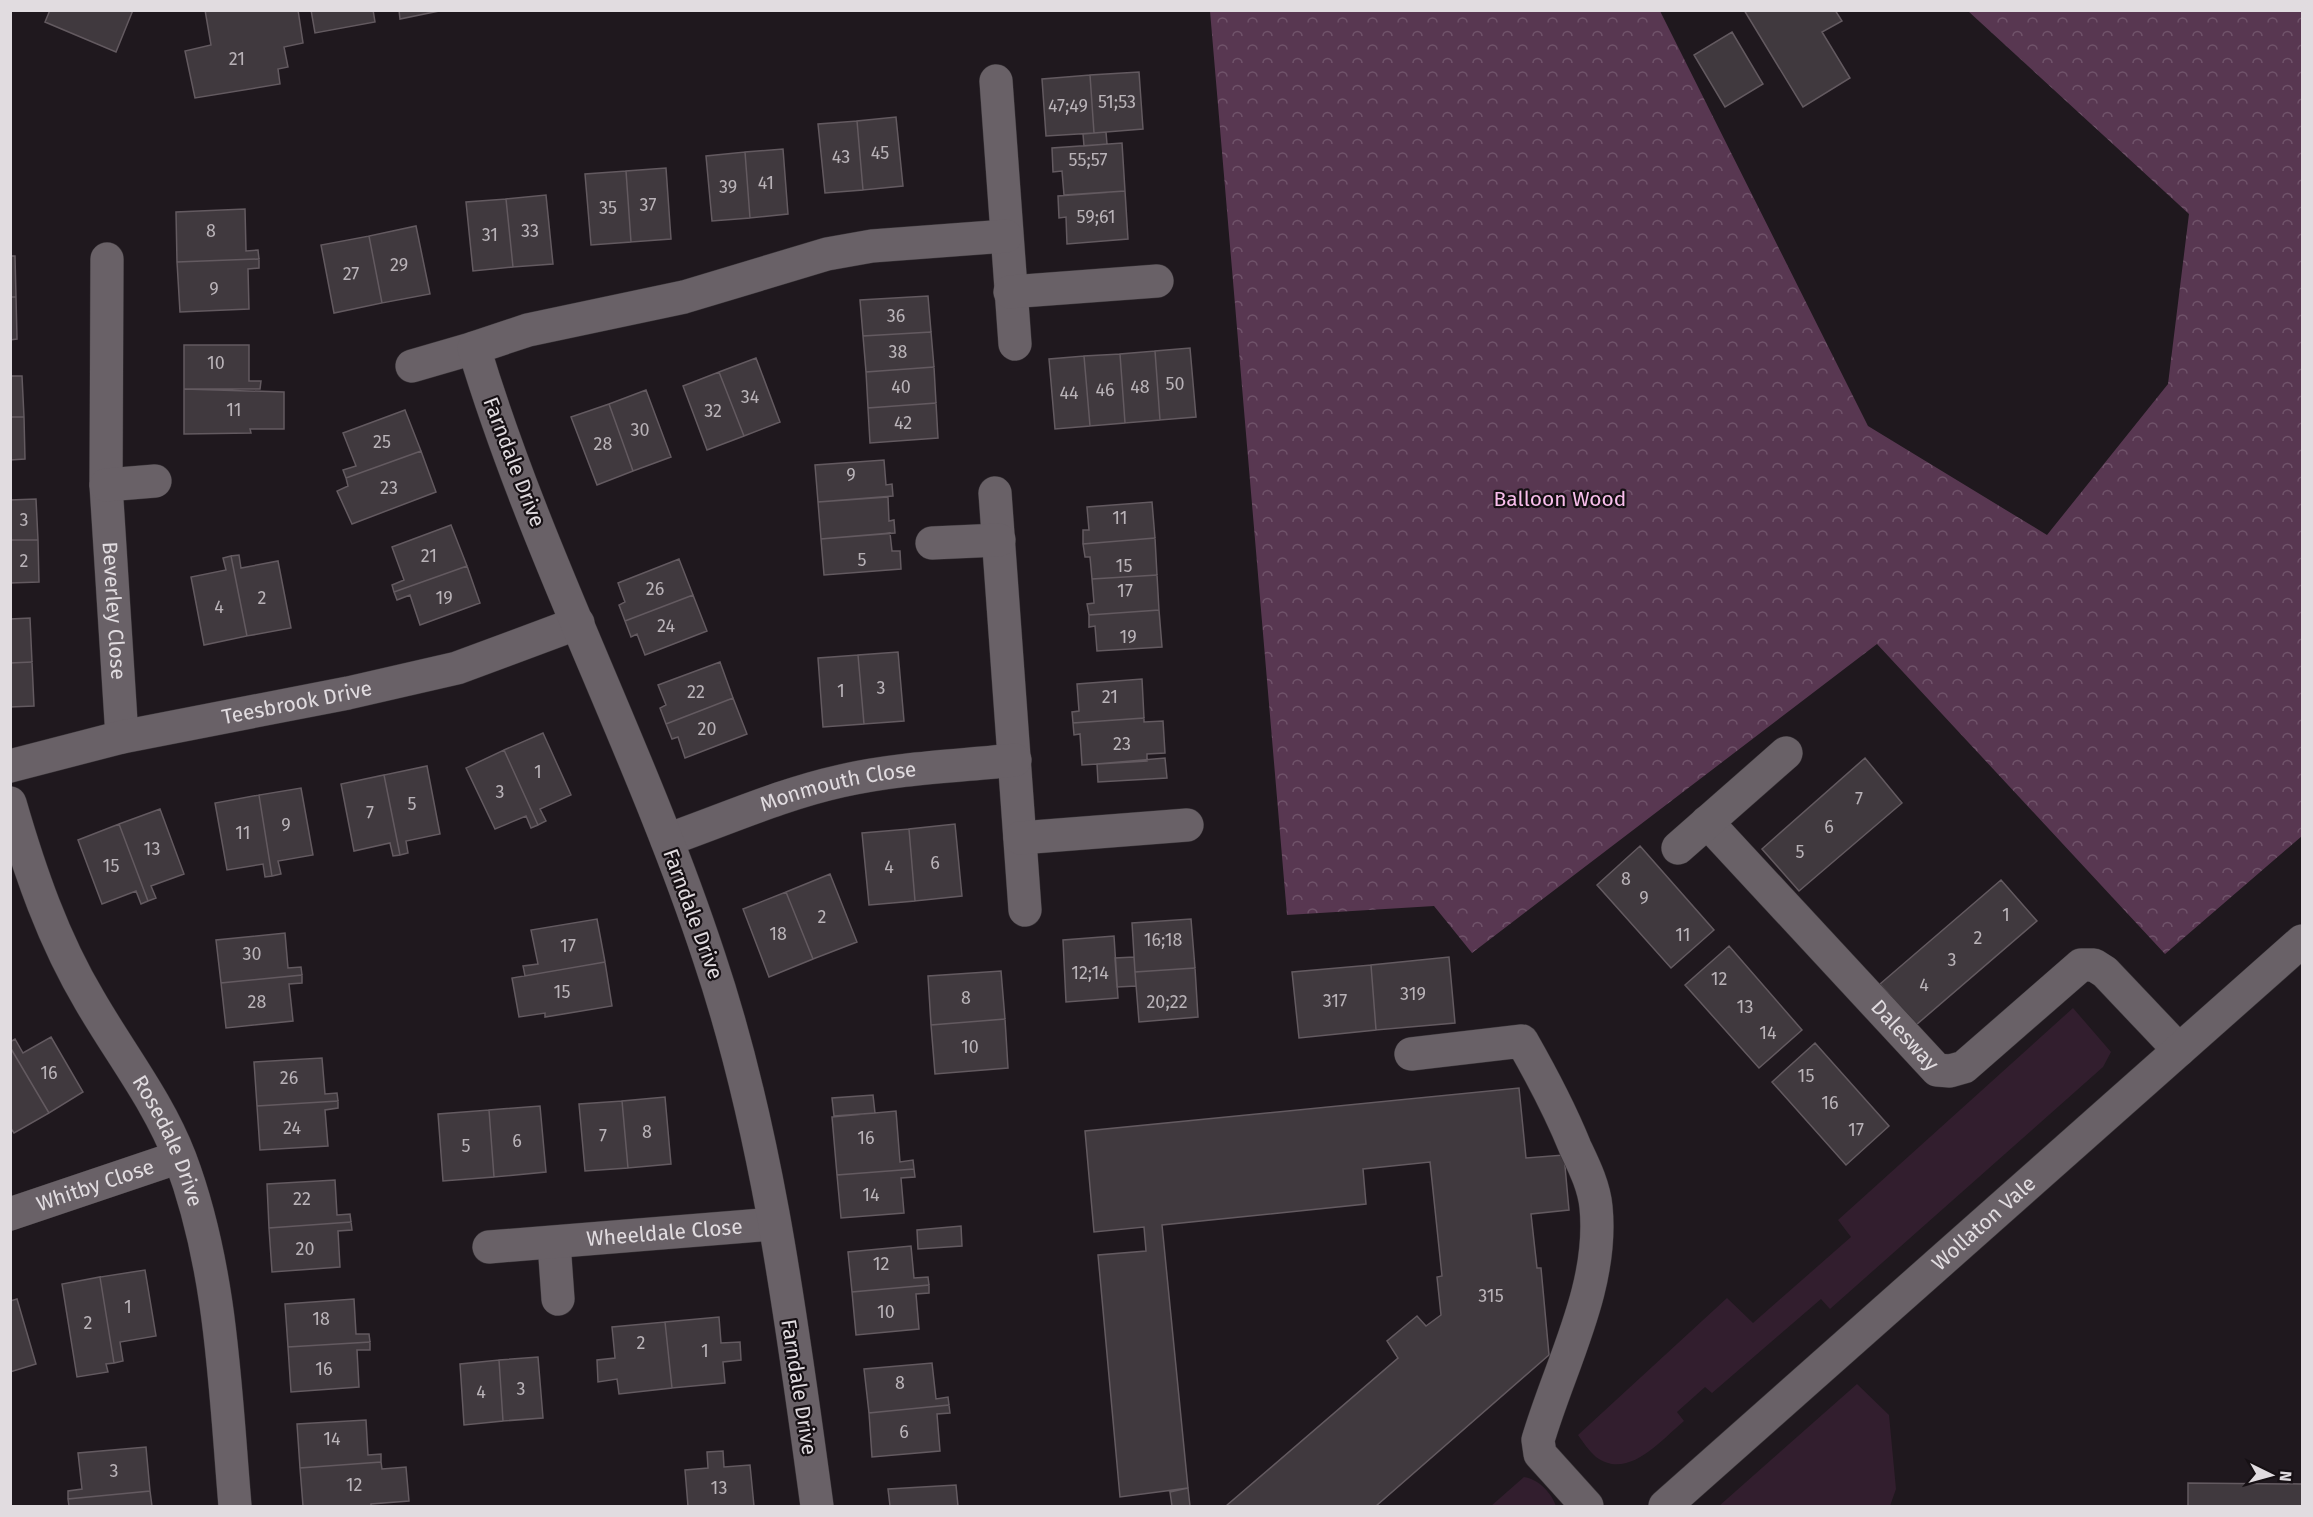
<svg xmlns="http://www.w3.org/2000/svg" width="2313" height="1517" viewBox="0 0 2313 1517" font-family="'Fira Sans',sans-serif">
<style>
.grass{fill:#321e2e}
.forest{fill:url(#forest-crowns)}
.building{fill:#40393e;stroke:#635a60;stroke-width:1.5}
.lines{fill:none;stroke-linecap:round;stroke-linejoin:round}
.minor-casing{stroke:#393438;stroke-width:34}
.minor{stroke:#696167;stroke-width:33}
.labels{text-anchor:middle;stroke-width:4.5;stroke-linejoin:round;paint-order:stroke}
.number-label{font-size:18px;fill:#b9b3b8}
.street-label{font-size:21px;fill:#e1dce0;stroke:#161014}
.park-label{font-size:21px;fill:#f9beec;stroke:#161014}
</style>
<defs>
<pattern id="forest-crowns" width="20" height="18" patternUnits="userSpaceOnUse" patternTransform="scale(1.5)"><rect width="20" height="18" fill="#583751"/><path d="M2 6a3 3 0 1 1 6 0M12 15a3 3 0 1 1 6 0" fill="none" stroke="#70536a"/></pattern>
</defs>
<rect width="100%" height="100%" fill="#1f181e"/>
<path class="grass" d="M 2073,1008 L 2111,1052 L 2103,1067 L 1830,1309 L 1821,1299 L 1712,1393 L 1705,1387 L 1677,1412 L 1684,1421 C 1661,1440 1628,1481 1596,1457 C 1589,1451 1583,1442 1578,1435 L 1727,1298 L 1753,1323 L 1851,1237 L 1838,1220 Z
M 1857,1384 L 1889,1415 L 1896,1489 L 1890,1506 L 1719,1506 Z
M 1524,1477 C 1538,1479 1551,1492 1556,1506 L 1491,1506 Z"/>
<path class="forest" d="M 1210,11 L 1660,11 L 1868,426 L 2047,535 L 2168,384 L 2189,214 L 1968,11 L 2302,11 L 2302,836 L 2165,954 L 1877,644 L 1472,953 L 1434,906 L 1287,915 Z"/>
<path class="building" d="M 50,10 L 133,10 L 116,52 L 45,22 Z
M 205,10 L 298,10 L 303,43 L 284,47 L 288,67 L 278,69 L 280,84 L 195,98 L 185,51 L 211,45 Z
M 311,10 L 373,10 L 375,22 L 315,33 Z
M 399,10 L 444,10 L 400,19 Z
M 1744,10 L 1835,10 L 1842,21 L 1822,32 L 1850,78 L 1803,107 Z
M 1732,32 L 1763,84 L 1725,107 L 1694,55 Z
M 1139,72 L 1143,129 L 1094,133 L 1090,75 Z
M 1090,75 L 1094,133 L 1046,136 L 1042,79 Z
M 896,117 L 903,186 L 863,190 L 857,121 Z
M 857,121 L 863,190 L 825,193 L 818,124 Z
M 1106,132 L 1107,144 L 1084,146 L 1083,134 Z
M 1122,143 L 1125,191 L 1064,195 L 1062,171 L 1053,172 L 1052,148 Z
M 783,149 L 788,214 L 750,218 L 745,152 Z
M 745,152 L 750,218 L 712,221 L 706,156 Z
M 666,168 L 671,239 L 631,242 L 626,171 Z
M 626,171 L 631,242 L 591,245 L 585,174 Z
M 1125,191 L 1128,239 L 1067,244 L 1066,217 L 1059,218 L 1058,196 Z
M 546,195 L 553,264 L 513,267 L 506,199 Z
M 506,199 L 513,267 L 473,271 L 466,202 Z
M 245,209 L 246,251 L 258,250 L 259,259 L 177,262 L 176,212 Z
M 416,226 L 430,294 L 382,303 L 369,236 Z
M 369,236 L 382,303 L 334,313 L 321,245 Z
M 10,256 L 15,256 L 16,297 L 10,297 Z
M 259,259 L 259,268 L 248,269 L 249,309 L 180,312 L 177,262 Z
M 928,296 L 931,332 L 863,336 L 860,300 Z
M 10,297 L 16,297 L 17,339 L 10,340 Z
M 931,332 L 934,367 L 866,372 L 863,336 Z
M 184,345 L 249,345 L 249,381 L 261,381 L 260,389 L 184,389 Z
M 1190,348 L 1196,417 L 1160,420 L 1155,351 Z
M 1155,351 L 1160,420 L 1125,423 L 1120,354 Z
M 1120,354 L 1125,423 L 1090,426 L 1084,356 Z
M 1084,356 L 1090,426 L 1055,429 L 1049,359 Z
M 756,358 L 780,422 L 744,436 L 719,372 Z
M 934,367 L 936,403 L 868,408 L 866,372 Z
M 719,372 L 744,436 L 707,450 L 683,386 Z
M 10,376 L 22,376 L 24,417 L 10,417 Z
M 184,389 L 284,392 L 284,429 L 250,429 L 251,433 L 184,434 Z
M 646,390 L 671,457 L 633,471 L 609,404 Z
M 936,403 L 938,438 L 870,443 L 868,408 Z
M 609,404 L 633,471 L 597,485 L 571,417 Z
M 405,410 L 421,451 L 346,478 L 343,470 L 356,466 L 343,433 Z
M 10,417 L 24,417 L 25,459 L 10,460 Z
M 421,451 L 436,492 L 352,524 L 337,491 L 348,486 L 346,478 Z
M 884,460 L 886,485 L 892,484 L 893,496 L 818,502 L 815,465 Z
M 888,497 L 889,521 L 894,520 L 895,533 L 821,539 L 818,502 Z
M 36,499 L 38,540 L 10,540 L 10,500 Z
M 1152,502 L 1155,538 L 1083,544 L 1083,530 L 1089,530 L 1087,507 Z
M 451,525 L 467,566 L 394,592 L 392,585 L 404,580 L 392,547 Z
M 890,533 L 892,551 L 900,551 L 901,569 L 824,575 L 821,539 Z
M 1155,538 L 1157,575 L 1092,579 L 1090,557 L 1085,557 L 1083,544 Z
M 10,540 L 38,540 L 39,582 L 10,583 Z
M 239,555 L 241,568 L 278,561 L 291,628 L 247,636 L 231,556 Z
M 231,556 L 247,636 L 204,645 L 191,577 L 226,570 L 223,558 Z
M 679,559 L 693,595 L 625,621 L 619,605 L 625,602 L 618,583 Z
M 467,566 L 480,603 L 420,625 L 410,595 L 397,600 L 394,592 Z
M 1157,575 L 1159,610 L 1089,615 L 1087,604 L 1094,603 L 1092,579 Z
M 693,595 L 707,631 L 645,655 L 637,634 L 631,637 L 625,621 Z
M 1159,610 L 1162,647 L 1097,651 L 1095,626 L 1089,627 L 1089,615 Z
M 30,618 L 32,662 L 10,663 L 10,619 Z
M 898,652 L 904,721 L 864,724 L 858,655 Z
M 858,655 L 864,724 L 823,727 L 818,658 Z
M 32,662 L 34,706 L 10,707 L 10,663 Z
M 720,662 L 733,698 L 666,724 L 660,708 L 666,705 L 658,685 Z
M 1142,679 L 1144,718 L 1073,723 L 1072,712 L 1079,711 L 1077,684 Z
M 733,698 L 747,734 L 685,758 L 678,737 L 672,739 L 666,724 Z
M 1144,718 L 1144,722 L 1163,721 L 1165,753 L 1147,754 L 1147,761 L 1082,765 L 1080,734 L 1074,735 L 1073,723 Z
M 543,733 L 571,795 L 540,809 L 546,821 L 538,825 L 504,750 Z
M 504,750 L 538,825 L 531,828 L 526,816 L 495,829 L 466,768 Z
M 1165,758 L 1167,778 L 1098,782 L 1097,764 Z
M 1865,758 L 1902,803 L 1799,891 L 1762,849 Z
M 427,766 L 440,834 L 406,841 L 408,853 L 400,855 L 384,775 Z
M 384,775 L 400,855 L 393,856 L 390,843 L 354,851 L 341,784 Z
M 301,788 L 313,855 L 278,861 L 281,874 L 272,876 L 259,795 Z
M 259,795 L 272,876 L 265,877 L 263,864 L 227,870 L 215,803 Z
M 160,809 L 184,874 L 151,886 L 156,898 L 148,901 L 119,824 Z
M 119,824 L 148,901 L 141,904 L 136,891 L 102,904 L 78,840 Z
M 955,824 L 962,896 L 915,901 L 909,829 Z
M 909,829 L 915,901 L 869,905 L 862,833 Z
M 1640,846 L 1714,930 L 1671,968 L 1597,885 Z
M 830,874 L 857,942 L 813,959 L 786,892 Z
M 2001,880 L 2037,921 L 1916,1025 L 1880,984 Z
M 786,892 L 813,959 L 769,977 L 743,909 Z
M 597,919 L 605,962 L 525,976 L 523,966 L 538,964 L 531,930 Z
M 1191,919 L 1195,968 L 1135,972 L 1132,923 Z
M 285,933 L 288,968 L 301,967 L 302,975 L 221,983 L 216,940 Z
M 1114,936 L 1118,998 L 1066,1002 L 1063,940 Z
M 1729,946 L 1802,1030 L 1759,1068 L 1685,985 Z
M 1134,957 L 1136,986 L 1117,987 L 1115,958 Z
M 1449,957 L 1455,1023 L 1376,1030 L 1371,965 Z
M 605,962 L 612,1006 L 545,1017 L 545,1013 L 519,1017 L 512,978 Z
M 1371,965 L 1376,1030 L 1299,1038 L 1292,972 Z
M 1195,968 L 1198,1017 L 1139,1022 L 1135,972 Z
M 1001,971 L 1005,1019 L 931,1025 L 928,976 Z
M 302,975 L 302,983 L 289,984 L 293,1021 L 226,1028 L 221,983 Z
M 1005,1019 L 1008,1068 L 935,1074 L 931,1025 Z
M 51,1037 L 83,1092 L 49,1113 L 10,1047 L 10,1042 L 15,1039 L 23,1053 Z
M 1815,1043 L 1889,1126 L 1846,1165 L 1772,1082 Z
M 10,1047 L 49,1113 L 14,1133 L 10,1127 Z
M 322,1058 L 325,1094 L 337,1093 L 338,1101 L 257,1106 L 254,1062 Z
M 1519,1088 L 1526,1158 L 1564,1155 L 1569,1210 L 1531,1214 L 1537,1268 L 1541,1268 L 1549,1355 L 1376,1506 L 1226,1506 L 1398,1358 L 1387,1341 L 1417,1316 L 1426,1326 L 1441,1315 L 1437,1277 L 1442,1276 L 1430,1162 L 1363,1169 L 1366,1204 L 1162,1225 L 1188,1488 L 1120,1497 L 1098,1255 L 1146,1251 L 1144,1227 L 1094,1232 L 1085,1131 Z
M 873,1095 L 875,1113 L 834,1116 L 832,1098 Z
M 665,1097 L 671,1164 L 628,1168 L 622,1101 Z
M 338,1101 L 338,1108 L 325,1110 L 328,1146 L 260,1150 L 257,1106 Z
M 622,1101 L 628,1168 L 585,1171 L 579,1104 Z
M 540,1106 L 546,1172 L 494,1177 L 489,1110 Z
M 489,1110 L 494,1177 L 443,1181 L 438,1114 Z
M 896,1111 L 900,1162 L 913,1160 L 914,1169 L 837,1175 L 832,1117 Z
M 914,1169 L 915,1177 L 901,1178 L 904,1213 L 841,1218 L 837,1175 Z
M 335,1180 L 337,1215 L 350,1214 L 351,1222 L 269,1228 L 267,1184 Z
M 351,1222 L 352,1230 L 338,1231 L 340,1267 L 272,1272 L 269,1228 Z
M 961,1226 L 962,1246 L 918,1249 L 917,1230 Z
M 911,1246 L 914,1278 L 928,1277 L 929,1285 L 852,1292 L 848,1252 Z
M 145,1270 L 156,1336 L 120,1342 L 123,1361 L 114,1363 L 100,1277 Z
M 100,1277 L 114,1363 L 106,1364 L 108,1372 L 77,1377 L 62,1284 Z
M 929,1285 L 929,1293 L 916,1294 L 919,1329 L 856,1335 L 852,1292 Z
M 17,1299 L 36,1364 L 10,1372 L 10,1301 Z
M 354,1299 L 356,1334 L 369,1334 L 370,1342 L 288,1347 L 285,1304 Z
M 719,1317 L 721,1343 L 740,1342 L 741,1360 L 723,1362 L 725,1383 L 672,1388 L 665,1322 Z
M 665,1322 L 672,1388 L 619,1394 L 617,1379 L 598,1382 L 597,1360 L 615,1358 L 612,1327 Z
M 370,1342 L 370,1350 L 357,1350 L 359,1387 L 291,1392 L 288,1347 Z
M 538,1357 L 543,1418 L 503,1421 L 499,1360 Z
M 499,1360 L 503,1421 L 464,1425 L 460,1364 Z
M 932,1363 L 936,1399 L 948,1397 L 949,1405 L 869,1413 L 864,1369 Z
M 949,1405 L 950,1413 L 937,1414 L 940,1451 L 872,1457 L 869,1413 Z
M 366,1420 L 368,1455 L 381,1454 L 381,1462 L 300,1468 L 297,1424 Z
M 146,1447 L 150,1491 L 68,1499 L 68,1491 L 82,1489 L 78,1453 Z
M 723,1451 L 724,1467 L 750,1465 L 754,1506 L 688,1506 L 685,1470 L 708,1468 L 707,1452 Z
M 381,1462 L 382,1469 L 406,1467 L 409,1501 L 371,1504 L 371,1506 L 303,1506 L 300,1468 Z
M 2188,1483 L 2302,1484 L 2302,1506 L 2188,1506 Z
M 956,1485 L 958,1506 L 890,1506 L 888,1489 Z
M 1188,1488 L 1190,1506 L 1172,1506 L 1170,1492 Z
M 150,1491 L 152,1506 L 69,1506 L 68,1499 Z"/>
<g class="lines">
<defs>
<g id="minor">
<path d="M 996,81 L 1015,344"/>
<path id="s1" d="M 107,259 L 106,485 L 122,737"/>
<path d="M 1010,292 L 1157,281"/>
<path d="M 412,366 L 474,348"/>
<path d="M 106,485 L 155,481"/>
<path d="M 995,493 L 1025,910"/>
<path d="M 932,543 L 999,540"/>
<path id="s2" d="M 10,766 L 122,737 L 348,693 L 457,668 L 578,623"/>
<path id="s3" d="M 10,803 C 30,872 53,939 90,1001 C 120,1053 158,1101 180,1158 C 222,1269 225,1389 235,1506"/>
<path id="s4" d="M 1707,822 L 1937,1070 L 1950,1071 L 1964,1067 L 2081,965 L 2094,965 L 2105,972 L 2179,1050"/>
<path d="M 1020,838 L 1187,825"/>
<path id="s5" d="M 667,840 C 724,820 782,794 841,781 C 898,768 957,766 1015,760"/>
<path d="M 1678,848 L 1786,753"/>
<path d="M 1411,1054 L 1522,1041 C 1542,1076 1560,1110 1575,1147 C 1584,1166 1594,1186 1596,1207 C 1604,1287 1560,1365 1538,1440 L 1540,1454 L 1587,1506"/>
<path id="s6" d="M 10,1214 L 179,1157"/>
<path d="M 554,1243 L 558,1299"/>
<path id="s7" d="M 489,1247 L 773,1224"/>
<path d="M 817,1506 C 792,1324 768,1132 709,957 C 641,750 537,557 474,348 L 528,330 L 684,297 L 827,254 L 872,246 L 1006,236"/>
<path id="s8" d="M 1665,1506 L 2302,941"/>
</g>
</defs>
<use href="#minor" class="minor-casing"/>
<use href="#minor" class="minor"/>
</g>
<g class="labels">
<g class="number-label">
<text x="237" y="65">21</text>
<text x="1117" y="108">51;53</text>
<text x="1068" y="112">47;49</text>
<text x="880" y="159">45</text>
<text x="841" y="163">43</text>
<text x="1088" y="166">55;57</text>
<text x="766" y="189">41</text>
<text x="728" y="193">39</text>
<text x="648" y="211">37</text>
<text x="608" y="214">35</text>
<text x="1096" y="223">59;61</text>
<text x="211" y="237">8</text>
<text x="530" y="237">33</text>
<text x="490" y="241">31</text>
<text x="399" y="271">29</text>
<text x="351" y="280">27</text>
<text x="214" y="295">9</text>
<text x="896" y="322">36</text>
<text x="898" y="358">38</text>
<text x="216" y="369">10</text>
<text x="1175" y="390">50</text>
<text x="901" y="393">40</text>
<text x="1140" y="393">48</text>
<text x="1105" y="396">46</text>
<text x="1069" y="399">44</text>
<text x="750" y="403">34</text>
<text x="234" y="416">11</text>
<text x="713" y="417">32</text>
<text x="903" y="429">42</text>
<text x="640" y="436">30</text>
<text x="382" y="448">25</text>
<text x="603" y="450">28</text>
<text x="851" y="481">9</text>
<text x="389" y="494">23</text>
<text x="1120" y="524">11</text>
<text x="24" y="526">3</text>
<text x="429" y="562">21</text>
<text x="862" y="566">5</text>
<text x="24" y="567">2</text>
<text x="1124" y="572">15</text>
<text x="655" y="595">26</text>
<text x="1125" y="597">17</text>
<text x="262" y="604">2</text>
<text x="444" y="604">19</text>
<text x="219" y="613">4</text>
<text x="666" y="632">24</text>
<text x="1128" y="643">19</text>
<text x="881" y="694">3</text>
<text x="841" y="697">1</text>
<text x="696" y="698">22</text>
<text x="1110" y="703">21</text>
<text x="707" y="735">20</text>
<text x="1122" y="750">23</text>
<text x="538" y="778">1</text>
<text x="500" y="798">3</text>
<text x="1859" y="805">7</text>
<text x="412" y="810">5</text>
<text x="370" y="819">7</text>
<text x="286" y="831">9</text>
<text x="1829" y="833">6</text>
<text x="243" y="839">11</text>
<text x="152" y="855">13</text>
<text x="1800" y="858">5</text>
<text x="935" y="869">6</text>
<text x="111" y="872">15</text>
<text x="889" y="873">4</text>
<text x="1626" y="885">8</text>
<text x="1644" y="904">9</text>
<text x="2006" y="921">1</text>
<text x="822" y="923">2</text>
<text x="778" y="940">18</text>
<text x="1683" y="941">11</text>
<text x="1978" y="944">2</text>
<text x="1163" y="946">16;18</text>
<text x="568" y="952">17</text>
<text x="252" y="960">30</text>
<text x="1952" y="966">3</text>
<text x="1090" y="979">12;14</text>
<text x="1719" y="985">12</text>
<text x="1924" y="991">4</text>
<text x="562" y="998">15</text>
<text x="1413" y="1000">319</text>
<text x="966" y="1004">8</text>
<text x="1335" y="1007">317</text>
<text x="257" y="1008">28</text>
<text x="1167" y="1008">20;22</text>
<text x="1745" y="1013">13</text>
<text x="1768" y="1039">14</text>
<text x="970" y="1053">10</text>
<text x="49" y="1079">16</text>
<text x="1806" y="1082">15</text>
<text x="289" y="1084">26</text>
<text x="1830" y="1109">16</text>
<text x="292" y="1134">24</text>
<text x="1856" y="1136">17</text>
<text x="647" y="1138">8</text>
<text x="603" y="1142">7</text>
<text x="866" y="1144">16</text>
<text x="517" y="1147">6</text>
<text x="466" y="1152">5</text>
<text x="871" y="1201">14</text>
<text x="302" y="1205">22</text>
<text x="305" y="1255">20</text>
<text x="881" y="1270">12</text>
<text x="1491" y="1302">315</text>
<text x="128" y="1313">1</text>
<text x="886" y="1318">10</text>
<text x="321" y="1325">18</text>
<text x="88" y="1329">2</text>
<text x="641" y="1349">2</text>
<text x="705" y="1357">1</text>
<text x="324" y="1375">16</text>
<text x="900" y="1389">8</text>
<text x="521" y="1395">3</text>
<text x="481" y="1398">4</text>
<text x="904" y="1438">6</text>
<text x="332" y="1445">14</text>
<text x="114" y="1477">3</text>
<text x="354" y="1491">12</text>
<text x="719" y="1494">13</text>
</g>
<g class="street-label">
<text transform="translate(514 462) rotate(69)" y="7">Farndale Drive</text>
<text dy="7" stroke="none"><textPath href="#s1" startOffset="352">Beverley Close</textPath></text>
<text dy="7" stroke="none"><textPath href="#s2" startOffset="294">Teesbrook Drive</textPath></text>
<text dy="7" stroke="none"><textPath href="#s5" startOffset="180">Monmouth Close</textPath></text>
<text transform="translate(693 914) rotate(70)" y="7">Farndale Drive</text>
<text dy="7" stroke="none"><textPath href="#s4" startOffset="291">Dalesway</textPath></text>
<text dy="7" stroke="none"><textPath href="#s3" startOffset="375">Rosedale Drive</textPath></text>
<text dy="7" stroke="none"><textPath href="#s6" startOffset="90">Whitby Close</textPath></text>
<text dy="7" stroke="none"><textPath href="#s8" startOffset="426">Wollaton Vale</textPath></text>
<text dy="7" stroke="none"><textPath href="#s7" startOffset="176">Wheeldale Close</textPath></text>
<text transform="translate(799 1387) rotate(81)" y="7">Farndale Drive</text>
</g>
<g class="park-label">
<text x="1560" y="506">Balloon Wood</text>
</g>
</g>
<rect width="2313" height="1517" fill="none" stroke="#e1dce0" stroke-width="24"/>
<g transform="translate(2271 1475) rotate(95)" stroke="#161014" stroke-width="4.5" paint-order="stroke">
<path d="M0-4.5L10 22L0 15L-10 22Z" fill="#e1dce0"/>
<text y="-9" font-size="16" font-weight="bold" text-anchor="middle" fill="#e1dce0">N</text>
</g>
</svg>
